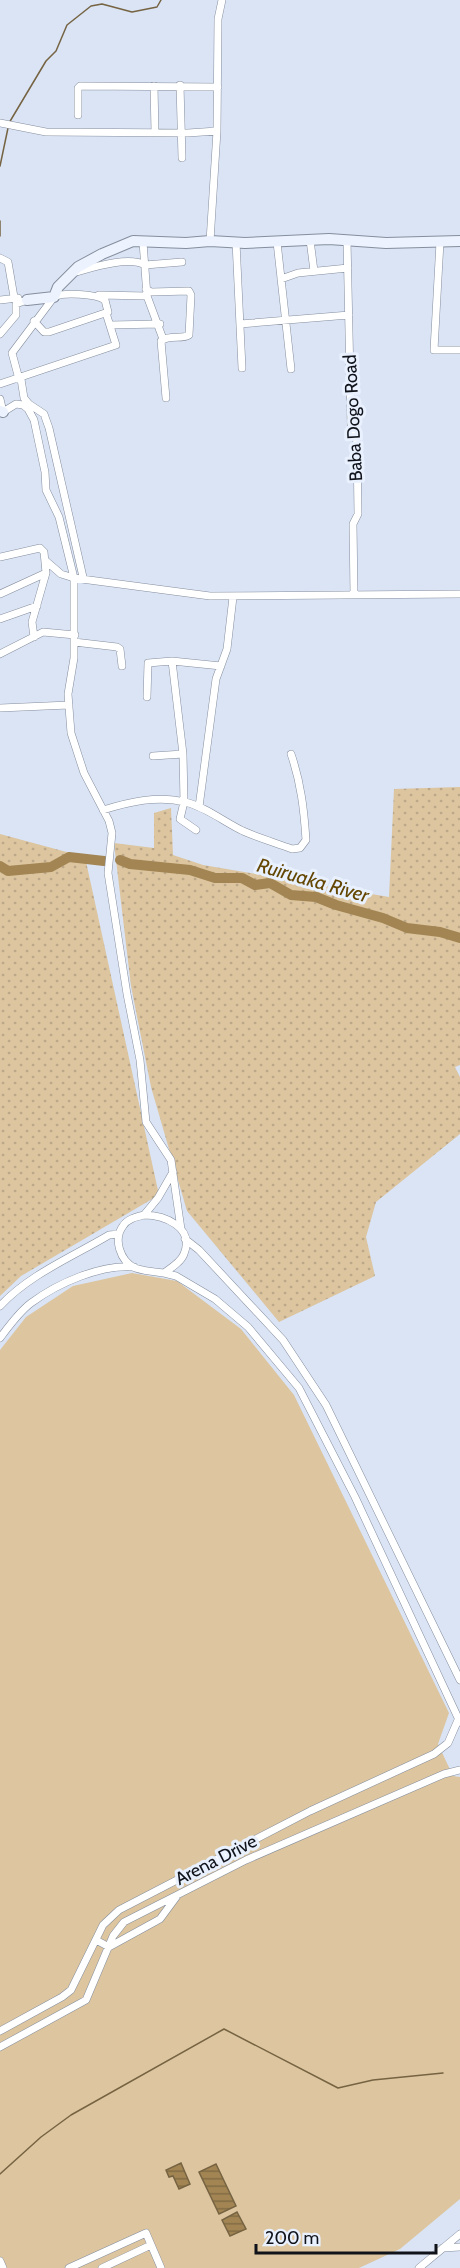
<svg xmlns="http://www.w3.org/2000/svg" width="460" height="2268" viewBox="0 0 460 2268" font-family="Cabin,sans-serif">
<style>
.grass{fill:url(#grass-dots)}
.pitch{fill:#dcc59f}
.water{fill:url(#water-rules);stroke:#766342;stroke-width:1.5}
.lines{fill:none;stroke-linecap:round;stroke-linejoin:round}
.stream{stroke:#766342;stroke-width:1.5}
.river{stroke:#a28553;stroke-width:10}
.street-casing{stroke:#858e9d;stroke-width:8}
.secondary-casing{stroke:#858e9d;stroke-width:12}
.street{stroke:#fff;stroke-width:7}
.secondary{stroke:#ecf2fe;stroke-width:10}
.labels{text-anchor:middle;stroke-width:6;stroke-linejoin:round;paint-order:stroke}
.street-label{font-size:18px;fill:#101319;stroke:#e9f1ff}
.water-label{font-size:20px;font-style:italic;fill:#644603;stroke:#e9f1ff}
</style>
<defs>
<pattern id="grass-dots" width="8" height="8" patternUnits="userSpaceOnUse" patternTransform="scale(1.5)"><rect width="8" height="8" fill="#dcc59f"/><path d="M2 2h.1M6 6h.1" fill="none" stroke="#bca888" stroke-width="1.8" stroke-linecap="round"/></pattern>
<pattern id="water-rules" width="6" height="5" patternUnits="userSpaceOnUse" patternTransform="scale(1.5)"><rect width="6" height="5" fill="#a28553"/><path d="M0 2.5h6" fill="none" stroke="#836c44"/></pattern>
</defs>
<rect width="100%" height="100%" fill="#dae4f5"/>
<path class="grass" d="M 460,787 L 460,1065 L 455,1067 L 460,1077 L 460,1134 L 376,1202 L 366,1237 L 375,1276 L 279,1322 L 187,1211 L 151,1087 L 131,986 L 114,843 L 154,848 L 154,813 L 171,808 L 173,855 L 203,865 L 389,897 L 394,789 Z
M 0,834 L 85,857 L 159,1195 L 21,1276 L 0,1296 Z"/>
<path class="pitch" d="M 132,1273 L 177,1281 L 241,1329 L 294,1395 L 449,1713 L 438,1744 L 453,1776 L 460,1777 L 460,2199 L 400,2249 L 359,2268 L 0,2268 L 0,1350 L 26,1317 L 73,1286 Z"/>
<path class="water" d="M 181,2163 L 190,2184 L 179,2189 L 173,2176 L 169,2177 L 166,2170 Z
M 216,2164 L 236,2206 L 219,2214 L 199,2172 Z
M 237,2212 L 246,2229 L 230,2236 L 222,2220 Z"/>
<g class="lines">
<path class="stream" d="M 9,123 L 46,61 L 56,51 L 67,25 L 91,6 L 102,4 L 132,12 L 157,7 L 161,0
M 0,166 L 8,128
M 0,221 L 0,236
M 0,2174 L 41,2137 L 71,2115 L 224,2029 L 338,2088 L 373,2080 L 443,2073"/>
<path class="river" d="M 120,860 L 130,864 L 190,870 L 215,878 L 242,878 L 255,885 L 270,883 L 291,895 L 316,897 L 336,905 L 383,918 L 407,928 L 440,932 L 460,938
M 0,866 L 8,871 L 51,867 L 69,857 L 104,861"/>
<defs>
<path id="street" d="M 180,85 L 182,158
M 154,86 L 155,132
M 78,115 L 78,88 L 80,86 L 218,87
M 0,123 L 46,132 L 188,133 L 217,131 L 210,241
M 217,131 L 218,19 L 222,0
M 310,240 L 314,271
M 347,240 L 351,424 L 357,442 L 358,514 L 353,524 L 354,595
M 143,242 L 147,296 L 163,339
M 236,242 L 242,368
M 277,242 L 291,369
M 440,242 L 434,350 L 460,350
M 0,258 L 8,262 L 14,297
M 76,272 C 94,267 129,256 145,265 L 182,262
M 281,279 L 298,273 L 348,268
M 146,289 L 151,292 L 189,291 L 191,295 L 189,335 C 181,340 170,334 161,341 L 166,398
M 99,295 L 147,296
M 0,300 L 18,298
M 34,321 L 44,332 L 49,332 L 108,312
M 240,324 L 349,315
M 110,325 L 160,324
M 0,334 L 16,315 L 16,304 L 27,300
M 21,379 L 24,398 L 29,404 L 44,414 L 49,428 L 83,577
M 0,384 L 116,345 L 106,313 L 108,312 L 105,300 C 96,294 63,292 54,297 L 12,353 L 19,379
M 0,399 L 3,412 L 16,404 L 23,405 L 28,409 L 34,420 L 45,472 L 46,490 L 59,517 L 74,578 L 74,658 L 68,694 L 71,733 L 84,773 L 109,821 L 112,833 L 108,873 L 127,994 L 140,1060 L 146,1122 L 171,1160 L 181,1229
M 0,557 L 40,548 L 44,552 L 46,573 L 32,622 L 34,637
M 46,561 L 61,574 L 74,578 L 210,596 L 460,594
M 0,594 L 46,573
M 0,619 L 37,606
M 74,642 L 117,647 L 120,649 L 122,666
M 0,654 L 43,632 L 75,635
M 147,697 L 148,663 L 172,661
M 0,708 L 69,705
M 153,756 L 183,754
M 199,807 L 216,679 L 227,649 L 233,597
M 103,810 C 129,802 158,795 185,802 C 206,807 224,822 243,831 C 259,838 276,843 292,849 L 300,848 L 306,840 C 304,810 301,783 291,754
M 196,830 L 180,819 L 184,802 L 183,754 L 172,661 L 221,666
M 144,1215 C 164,1215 195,1227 184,1254 C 181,1262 171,1268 164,1273 C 155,1272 144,1271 135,1268 C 120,1261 113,1239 123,1226 C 127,1219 136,1217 144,1215 Z
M 144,1215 L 158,1198 L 173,1172
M 185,1239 L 199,1250 L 283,1340 L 326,1405 L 460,1680
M 164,1273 L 176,1276 L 215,1299 L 248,1327 L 299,1388 L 355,1497 L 460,1722
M 0,1306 C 30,1274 72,1257 109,1235 L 119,1234
M 0,1338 C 9,1326 19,1312 31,1303 C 58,1283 101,1264 134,1267
M 96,1940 L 109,1947 L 160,1919 L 177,1896
M 0,2031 L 62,1997 L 71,1990 L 103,1925 L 119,1910 L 310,1811 L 434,1754 L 448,1743 L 458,1720
M 0,2047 L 86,2000 L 113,1936 L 124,1922 L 246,1860 L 444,1774 L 460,1770
M 443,2248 L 460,2247
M 0,2261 L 3,2268
M 69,2268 L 146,2233 L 161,2268
M 102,2268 L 151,2245
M 419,2268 L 460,2234"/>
<path id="secondary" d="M 27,300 L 54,297 L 58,287 L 78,267 L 102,254 L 133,241 L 186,243 L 210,241 L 245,243 L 329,239 L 386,243 L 460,241
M 0,411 L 3,412"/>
</defs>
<use href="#street" class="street-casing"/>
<use href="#secondary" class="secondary-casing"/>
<use href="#street" class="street"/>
<use href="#secondary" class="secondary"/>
</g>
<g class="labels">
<g class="street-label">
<text transform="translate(353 418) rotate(-93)" y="6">Baba Dogo Road</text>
<text transform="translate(216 1860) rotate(-27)" y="6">Arena Drive</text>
</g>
<g class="water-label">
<text transform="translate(313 880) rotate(16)" y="7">Ruiruaka River</text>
</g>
</g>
<path d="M256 2244v9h180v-9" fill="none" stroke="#101319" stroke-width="3"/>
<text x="265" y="2244" font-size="18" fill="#101319" stroke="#e9f1ff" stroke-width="4.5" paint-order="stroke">200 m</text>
</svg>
